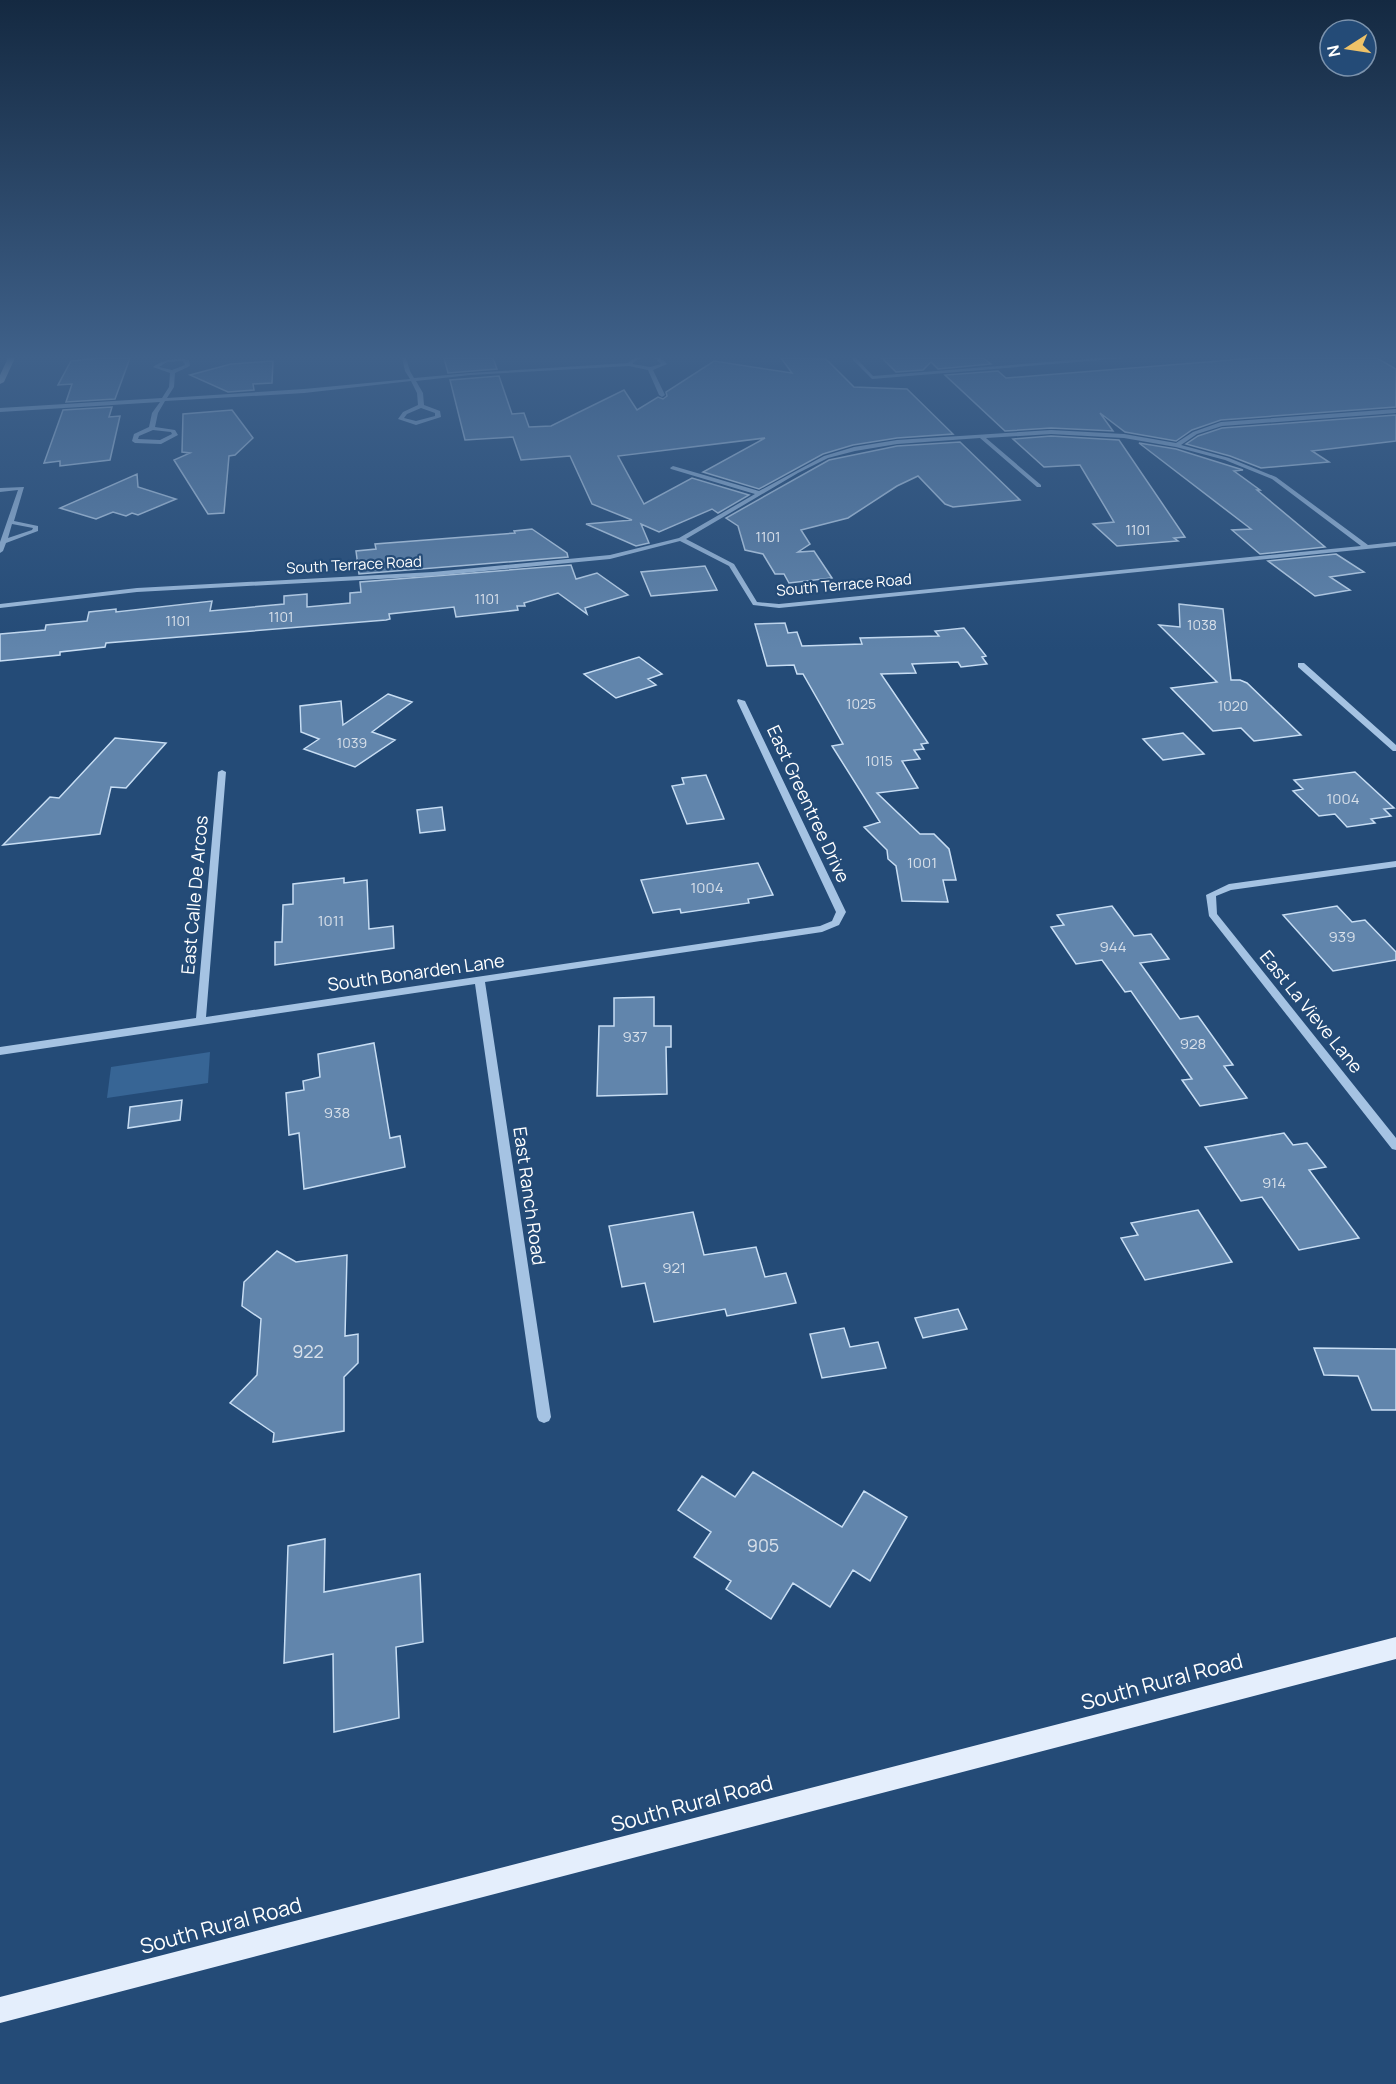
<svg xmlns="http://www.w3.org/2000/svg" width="1396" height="2084" viewBox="0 0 1396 2084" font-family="Manrope,sans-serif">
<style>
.green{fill:#376595}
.building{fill:#6185ac;stroke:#c7ddf3;stroke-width:1.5}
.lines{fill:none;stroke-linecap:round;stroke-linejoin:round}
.minor{fill:#a5c3e3;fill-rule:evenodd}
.major{fill:#e4eefc;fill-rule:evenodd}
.labels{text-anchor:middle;stroke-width:4.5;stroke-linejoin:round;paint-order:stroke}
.far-number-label{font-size:14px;fill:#d8e0ea}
.far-street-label{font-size:15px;fill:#fff;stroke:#244b77}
.number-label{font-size:15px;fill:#d8e0ea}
.street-label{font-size:18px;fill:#fff;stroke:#244b77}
.near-number-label{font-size:18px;fill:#d8e0ea}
.near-street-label{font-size:21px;fill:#fff;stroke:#244b77}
</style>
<rect width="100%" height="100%" fill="#244b77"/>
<path class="green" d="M 210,1052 L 208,1083 L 107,1098 L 111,1067 Z"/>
<path class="building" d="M 101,358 L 130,358 L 115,399 L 66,402 L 72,384 L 58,385 L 71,361 Z
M 444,358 L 493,358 L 497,369 L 448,373 Z
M 781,358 L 826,359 L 854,387 L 907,389 L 953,434 L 897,438 L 853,445 L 823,454 L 759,489 L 703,472 L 765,438 L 618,456 L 644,504 L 692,478 L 749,495 L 718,513 L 712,509 L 659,532 L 641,524 L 649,543 L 636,546 L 586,524 L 632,520 L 592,504 L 570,456 L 521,460 L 513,437 L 465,440 L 450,380 L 499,376 L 512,414 L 524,413 L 529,427 L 551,426 L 624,390 L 637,410 L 658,397 L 663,399 L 667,396 L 666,392 L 714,361 L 792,373 Z
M 882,358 L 983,358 L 991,364 L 938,369 L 931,362 L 923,370 L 896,372 Z
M 1257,358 L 1377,358 L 1396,369 L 1396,407 L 1221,420 L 1192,430 L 1176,441 L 1125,432 L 1100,413 L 1113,431 L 1051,428 L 1005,431 L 945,375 L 998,371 L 1006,378 Z
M 273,361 L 272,383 L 253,384 L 254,390 L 228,392 L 190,375 L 231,364 Z
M 112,407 L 109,417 L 120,416 L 110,460 L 60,466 L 60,461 L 44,463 L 63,410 Z
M 232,410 L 253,438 L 235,455 L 229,456 L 224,513 L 208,514 L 174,460 L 190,453 L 182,452 L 183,414 Z
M 1396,415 L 1396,441 L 1312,451 L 1329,462 L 1261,468 L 1230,456 L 1186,444 L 1198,436 L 1222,428 Z
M 1051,436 L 1119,440 L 1185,537 L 1174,538 L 1178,541 L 1117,546 L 1093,524 L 1114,522 L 1080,465 L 1044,467 L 1013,439 Z
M 960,442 L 1020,500 L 953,507 L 945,504 L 918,476 L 897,486 L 848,518 L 801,530 L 810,544 L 798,552 L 814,551 L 832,578 L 789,583 L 784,574 L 775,574 L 763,554 L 745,550 L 738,526 L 726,518 L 829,460 L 897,446 Z
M 1139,443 L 1176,449 L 1243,470 L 1234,471 L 1260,490 L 1257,490 L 1325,547 L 1260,554 L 1232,530 L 1251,529 Z
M 137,474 L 138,487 L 176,499 L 138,515 L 132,513 L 126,516 L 113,512 L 96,519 L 60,508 Z
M 532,529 L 567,553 L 568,557 L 359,574 L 356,551 L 376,549 L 375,544 L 515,533 L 514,531 Z
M 1336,554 L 1364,572 L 1330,577 L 1350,590 L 1315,596 L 1268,561 Z
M 571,565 L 576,579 L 597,573 L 628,595 L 585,608 L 587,614 L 558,593 L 524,603 L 525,606 L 517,606 L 518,610 L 456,617 L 454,607 L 389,614 L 390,619 L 386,620 L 106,643 L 105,647 L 60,652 L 60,655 L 0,661 L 0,634 L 45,630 L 46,625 L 87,621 L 89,612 L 116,609 L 116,612 L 212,601 L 210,611 L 284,604 L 284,596 L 307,594 L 307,607 L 350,603 L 350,593 L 361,592 L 360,582 Z
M 705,566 L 717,590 L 651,596 L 641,572 Z
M 1179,604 L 1223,609 L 1231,680 L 1240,680 L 1247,683 L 1301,735 L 1254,741 L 1241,728 L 1213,731 L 1171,688 L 1217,682 L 1159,625 L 1180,627 Z
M 785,623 L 788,633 L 797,632 L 802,646 L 862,644 L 860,638 L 939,636 L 935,631 L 964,628 L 986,656 L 982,657 L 987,664 L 961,667 L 958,662 L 912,664 L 916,673 L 881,674 L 928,743 L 921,744 L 924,749 L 914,750 L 920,759 L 902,761 L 918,788 L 877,793 L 920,834 L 934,834 L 949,849 L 956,880 L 943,880 L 948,902 L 902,901 L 896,866 L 888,859 L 887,850 L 864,827 L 880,822 L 832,746 L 843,744 L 803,674 L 797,674 L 794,665 L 767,666 L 755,624 Z
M 639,657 L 662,674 L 648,679 L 656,685 L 616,698 L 584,674 Z
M 388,694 L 412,702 L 372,732 L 395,740 L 355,767 L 304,749 L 319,739 L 301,732 L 300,706 L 341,701 L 343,725 Z
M 1183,733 L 1204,754 L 1163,760 L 1143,739 Z
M 115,738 L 166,743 L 126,788 L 111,787 L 100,834 L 3,845 L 50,797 L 59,798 Z
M 1355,772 L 1394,808 L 1384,809 L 1391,816 L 1371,819 L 1375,823 L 1347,827 L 1335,814 L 1319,816 L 1293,791 L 1303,789 L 1294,780 Z
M 706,775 L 724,819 L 687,824 L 672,786 L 684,784 L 682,778 Z
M 442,807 L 445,830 L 420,833 L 417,810 Z
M 758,863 L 773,895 L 748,899 L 749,903 L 681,913 L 680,909 L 653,913 L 641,880 Z
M 344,878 L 344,883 L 367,880 L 369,929 L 393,926 L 394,948 L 275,965 L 275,942 L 282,942 L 283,905 L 293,904 L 293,884 Z
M 1112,906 L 1134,936 L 1151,934 L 1169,959 L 1140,963 L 1180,1019 L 1198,1016 L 1233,1065 L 1224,1066 L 1247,1098 L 1200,1106 L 1182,1080 L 1192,1079 L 1131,991 L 1125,992 L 1102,960 L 1076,964 L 1051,927 L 1064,925 L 1057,915 Z
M 1337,906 L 1352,922 L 1365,920 L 1396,952 L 1396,960 L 1333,971 L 1283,915 Z
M 654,997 L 654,1026 L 671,1026 L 671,1047 L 666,1047 L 667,1094 L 597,1096 L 599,1026 L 614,1026 L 614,998 Z
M 374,1043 L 390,1138 L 400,1136 L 405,1167 L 304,1189 L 299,1133 L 289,1135 L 286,1093 L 304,1090 L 303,1081 L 320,1077 L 318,1054 Z
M 182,1100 L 180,1120 L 128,1128 L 130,1107 Z
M 1284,1133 L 1293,1145 L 1307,1143 L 1326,1167 L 1309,1170 L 1359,1238 L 1299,1250 L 1262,1197 L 1241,1201 L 1205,1147 Z
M 1198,1210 L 1232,1262 L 1145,1280 L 1121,1238 L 1138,1235 L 1131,1223 Z
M 693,1212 L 704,1255 L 756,1247 L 765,1277 L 786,1273 L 796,1303 L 727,1316 L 725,1309 L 654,1322 L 645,1283 L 622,1287 L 609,1226 Z
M 277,1251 L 296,1262 L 347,1255 L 345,1336 L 358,1334 L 358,1363 L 344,1377 L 344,1431 L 273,1442 L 274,1433 L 230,1403 L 257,1375 L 261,1319 L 242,1306 L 244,1282 Z
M 958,1309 L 967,1329 L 923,1338 L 915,1318 Z
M 844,1328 L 850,1347 L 878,1342 L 886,1368 L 822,1378 L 810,1334 Z
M 1314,1348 L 1396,1349 L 1396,1410 L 1372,1410 L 1358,1376 L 1324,1375 Z
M 753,1472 L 842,1527 L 864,1491 L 907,1517 L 870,1581 L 853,1570 L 830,1607 L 793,1583 L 771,1619 L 726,1589 L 731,1581 L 694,1557 L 711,1532 L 678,1510 L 702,1476 L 735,1497 Z
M 325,1539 L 324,1592 L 420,1574 L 423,1642 L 396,1647 L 399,1718 L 334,1732 L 333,1654 L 284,1663 L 288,1546 Z"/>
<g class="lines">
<path class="minor" d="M 402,358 L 406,358 L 410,371 L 414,378 L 470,373 L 628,363 L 634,358 L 641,358 L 633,363 L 633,364 L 650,367 L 661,364 L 655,358 L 661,358 L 667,364 L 653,370 L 665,395 L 662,397 L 659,395 L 648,370 L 629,366 L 470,375 L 416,381 L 423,393 L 424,405 L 440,411 L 441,417 L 416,425 L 398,419 L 403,412 L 418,405 L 417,393 L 411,381 L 304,393 L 165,401 L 158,413 L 155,427 L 175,430 L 178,435 L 161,444 L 135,443 L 132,441 L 134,434 L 149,427 L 152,413 L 160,402 L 0,412 L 0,408 L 162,398 L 169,387 L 170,373 L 153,367 C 163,360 176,357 189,360 L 190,366 L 175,373 L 174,387 L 167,398 L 304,389 L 410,379 L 405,371 ZM 183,361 L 185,365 L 172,370 L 159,367 L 167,362 ZM 421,408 L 435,413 L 435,416 L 416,421 L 404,418 L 407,414 ZM 153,430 L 171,432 L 172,434 L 160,440 L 138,439 L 139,436 Z
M 851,358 L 856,358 L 873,376 L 1099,358 L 1125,358 L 872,379 Z
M 1396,409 L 1396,413 L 1222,426 L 1197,434 L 1181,445 L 1229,458 L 1276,477 L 1368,545 L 1396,542 L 1396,546 L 779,608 L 753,605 L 729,566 L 680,541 L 610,559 L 433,576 L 137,592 L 0,608 L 0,604 L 137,588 L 433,572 L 610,555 L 679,538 L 755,494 L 671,469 L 670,468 L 673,466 L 759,491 L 824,456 L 854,447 L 897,440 L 1051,430 L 1124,434 L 1176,443 L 1193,432 L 1221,422 ZM 1051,434 L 1124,438 L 1176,447 L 1225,460 L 1272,479 L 1361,546 L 779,604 L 757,602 L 734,564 L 686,539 L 798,473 L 828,458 L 855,451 L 897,444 L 980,438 L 1037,487 L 1041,487 L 1041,485 L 986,438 Z
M 24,487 L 14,521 L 38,526 L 38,531 L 6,543 L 3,551 L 0,553 L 0,542 L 18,490 L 0,492 L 0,488 ZM 12,524 L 33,528 L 32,530 L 8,538 Z
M 1298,663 L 1304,663 L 1396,745 L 1396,751 L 1393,751 L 1298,667 Z
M 738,699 L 745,701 L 846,912 L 839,925 L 822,932 L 485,982 L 551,1417 L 549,1421 L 544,1423 L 539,1421 L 537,1417 L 475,984 L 0,1055 L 0,1047 L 196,1018 L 218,772 L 222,770 L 226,772 L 206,1017 L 820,926 L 832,921 L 836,912 L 737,701 Z
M 1396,861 L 1396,867 L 1231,890 L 1216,896 L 1217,914 L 1396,1138 L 1396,1150 L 1392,1149 L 1209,916 L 1206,895 L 1229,884 Z"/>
<path class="major" d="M 8,358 L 15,358 L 4,382 L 0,384 L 0,375 Z
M 1396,1637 L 1396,1659 L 0,2023 L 0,1997 Z"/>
</g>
<linearGradient id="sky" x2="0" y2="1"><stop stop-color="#142941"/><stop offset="0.55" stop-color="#3f618a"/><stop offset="1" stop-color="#3f618a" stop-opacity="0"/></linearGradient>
<rect width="1396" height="650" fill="url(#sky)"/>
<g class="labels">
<g class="far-number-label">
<text x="1138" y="535">1101</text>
<text x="768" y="542">1101</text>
<text x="487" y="604">1101</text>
<text x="281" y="622">1101</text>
<text x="178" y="626">1101</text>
<text x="1202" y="630">1038</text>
<text x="861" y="709">1025</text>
<text x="1233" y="711">1020</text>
<text x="352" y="748">1039</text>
<text x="879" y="766">1015</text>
</g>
<g class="far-street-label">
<text transform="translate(354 565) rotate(-3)" y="5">South Terrace Road</text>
<text transform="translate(844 585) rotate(-5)" y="5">South Terrace Road</text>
</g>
<g class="number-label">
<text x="1343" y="804">1004</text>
<text x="922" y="868">1001</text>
<text x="707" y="893">1004</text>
<text x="331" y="926">1011</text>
<text x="1342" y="942">939</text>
<text x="1113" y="952">944</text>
<text x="635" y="1042">937</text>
<text x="1193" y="1049">928</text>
<text x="337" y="1118">938</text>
<text x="1274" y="1188">914</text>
<text x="674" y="1273">921</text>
</g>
<g class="street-label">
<text transform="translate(808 804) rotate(65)" y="6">East Greentree Drive</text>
<text transform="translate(195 895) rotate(-85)" y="6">East Calle De Arcos</text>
<text transform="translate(416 973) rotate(-8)" y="6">South Bonarden Lane</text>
<text transform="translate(1311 1012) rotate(51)" y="6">East La Vieve Lane</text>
<text transform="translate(529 1196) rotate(82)" y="6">East Ranch Road</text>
</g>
<g class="near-number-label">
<text x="308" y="1358">922</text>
<text x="763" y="1552">905</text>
</g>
<g class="near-street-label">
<text transform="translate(1162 1682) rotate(-15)" y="7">South Rural Road</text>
<text transform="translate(692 1804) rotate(-15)" y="7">South Rural Road</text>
<text transform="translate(221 1926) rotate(-15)" y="7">South Rural Road</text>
</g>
</g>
<g transform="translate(1348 48) rotate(258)"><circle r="28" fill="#244b77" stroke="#7c93ad" stroke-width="1.5"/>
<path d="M0-4.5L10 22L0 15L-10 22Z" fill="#eec268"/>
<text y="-9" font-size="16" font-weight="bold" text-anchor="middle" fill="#ffffff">N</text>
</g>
</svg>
